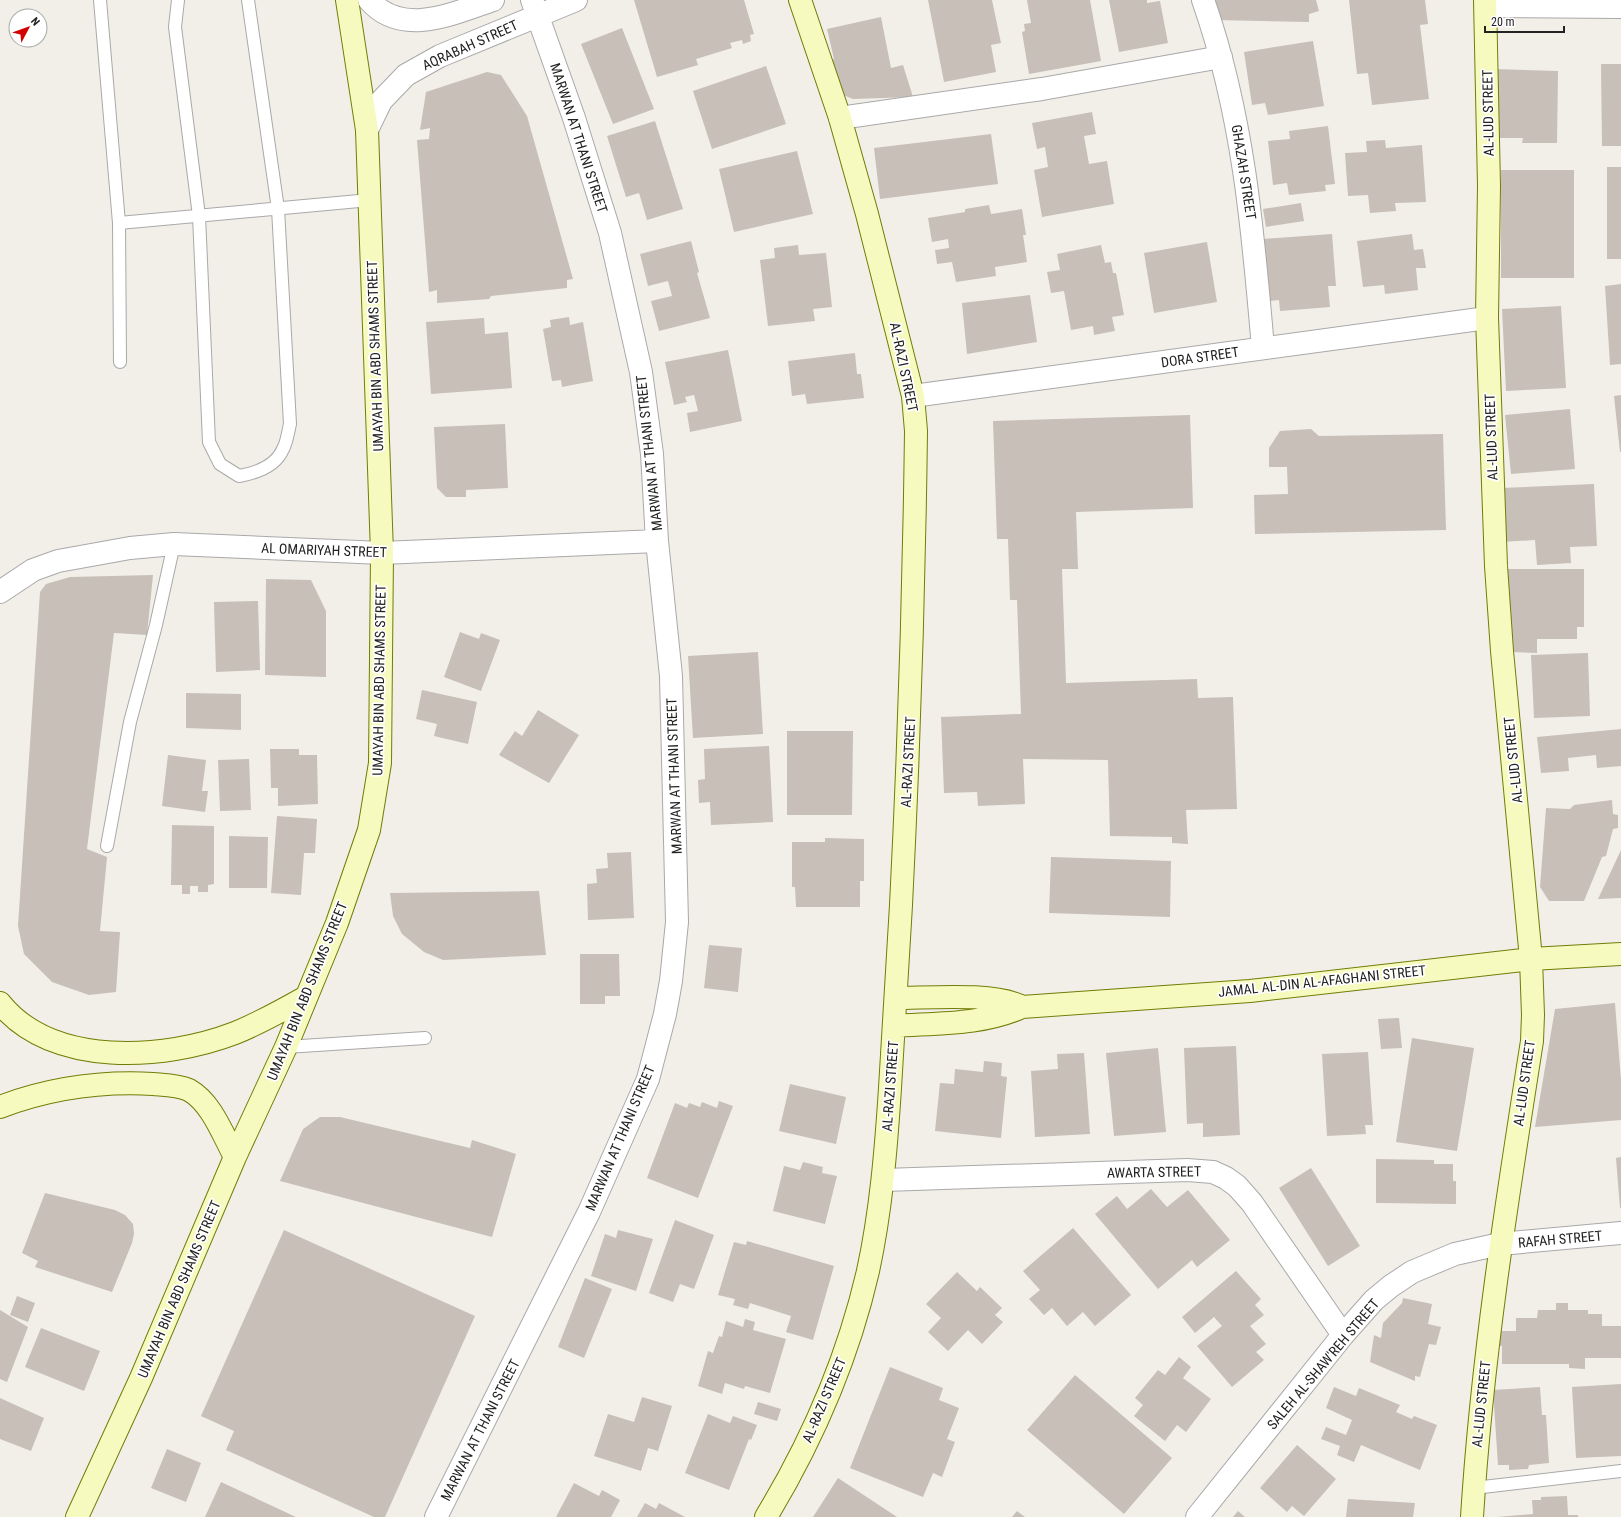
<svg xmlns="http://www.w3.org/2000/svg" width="1621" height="1517" viewBox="0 0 1621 1517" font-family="'Roboto Condensed',sans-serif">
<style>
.building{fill:#c7bfb8}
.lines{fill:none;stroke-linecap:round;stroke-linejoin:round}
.lane-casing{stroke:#a9a9a9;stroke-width:14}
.street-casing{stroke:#a9a9a9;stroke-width:24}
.secondary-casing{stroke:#707d05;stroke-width:24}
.lane{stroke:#fff;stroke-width:12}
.street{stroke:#fff;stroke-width:22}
.secondary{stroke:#f7fabf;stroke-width:22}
.labels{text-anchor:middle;stroke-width:3.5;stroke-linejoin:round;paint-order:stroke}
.street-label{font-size:14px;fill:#222;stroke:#fff}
</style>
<rect width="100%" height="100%" fill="#f2efe9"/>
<path class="building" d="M 634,0 L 744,0 L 754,34 L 750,35 L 751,41 L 743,44 L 742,40 L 730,43 L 732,48 L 696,59 L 698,65 L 657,77 Z
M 928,0 L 992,0 L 1001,43 L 991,45 L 996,72 L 944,82 Z
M 1027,0 L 1090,0 L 1101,61 L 1029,74 L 1022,32 L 1025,31 L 1024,24 L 1031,23 Z
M 1109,0 L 1147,0 L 1147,3 L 1160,1 L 1168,43 L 1119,52 Z
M 1215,0 L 1316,0 L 1319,11 L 1309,14 L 1309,22 L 1215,20 Z
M 1349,0 L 1425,0 L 1428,24 L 1420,25 L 1429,99 L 1372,105 L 1368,73 L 1357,74 Z
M 881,17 L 891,68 L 903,65 L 913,97 L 853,99 L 838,93 L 824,61 L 834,59 L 827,29 Z
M 622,28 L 654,109 L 613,124 L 581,44 Z
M 1313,41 L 1324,106 L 1268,115 L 1265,103 L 1252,105 L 1244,52 Z
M 1601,64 L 1621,64 L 1621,146 L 1602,146 Z
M 766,66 L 786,124 L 712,149 L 693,91 Z
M 1494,69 L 1558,71 L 1557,143 L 1522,143 L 1523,138 L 1493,138 Z
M 487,72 L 501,75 L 527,116 L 573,279 L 567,280 L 567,288 L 491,296 L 489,299 L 437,303 L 437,290 L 429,292 L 417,140 L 429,139 L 430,128 L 420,130 L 426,92 Z
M 1092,112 L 1096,134 L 1084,136 L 1089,164 L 1107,161 L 1114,204 L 1042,217 L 1034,170 L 1048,167 L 1045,147 L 1037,149 L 1032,123 Z
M 655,121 L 683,209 L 647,220 L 639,193 L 626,197 L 607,136 Z
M 1328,126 L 1335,184 L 1325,185 L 1326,191 L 1289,195 L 1287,183 L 1273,185 L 1268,141 L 1290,139 L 1289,131 Z
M 991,134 L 998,184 L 880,199 L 874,148 Z
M 1385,140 L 1386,148 L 1422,145 L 1426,202 L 1395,203 L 1396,211 L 1370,213 L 1368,195 L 1348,196 L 1345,153 L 1367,152 L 1366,141 Z
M 797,151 L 813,214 L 734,232 L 719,169 Z
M 1607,167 L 1621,167 L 1621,259 L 1607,259 Z
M 1501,170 L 1574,170 L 1574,278 L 1501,278 Z
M 1301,203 L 1304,221 L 1266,227 L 1263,209 Z
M 989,205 L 991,214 L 1022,209 L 1026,235 L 1023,235 L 1027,262 L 995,267 L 996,276 L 956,282 L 952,262 L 937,264 L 935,250 L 949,248 L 948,239 L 932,242 L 928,218 L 965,212 L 965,209 Z
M 1332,234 L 1336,286 L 1328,286 L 1330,307 L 1280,311 L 1279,300 L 1269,301 L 1263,239 Z
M 1412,234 L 1414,250 L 1423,249 L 1426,268 L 1416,268 L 1418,290 L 1385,294 L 1384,285 L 1363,287 L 1357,241 Z
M 691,241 L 699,272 L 697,273 L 710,318 L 659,331 L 651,301 L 672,296 L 668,281 L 648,286 L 640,254 Z
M 1207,242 L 1217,302 L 1154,313 L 1144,253 Z
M 798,245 L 799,255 L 826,253 L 832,307 L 813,309 L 815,321 L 768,326 L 760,260 L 775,258 L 774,248 Z
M 1101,245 L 1105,263 L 1111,262 L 1113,273 L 1116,273 L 1124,315 L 1112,317 L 1115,331 L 1094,335 L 1093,326 L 1071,330 L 1064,291 L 1051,293 L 1047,272 L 1060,270 L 1057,254 Z
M 1621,284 L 1621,364 L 1610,365 L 1605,286 Z
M 1030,295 L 1037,342 L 967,354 L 962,303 Z
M 1561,306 L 1566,388 L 1506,391 L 1502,309 Z
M 569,317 L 570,325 L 583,322 L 593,381 L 562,387 L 561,380 L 552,381 L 543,329 L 551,327 L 550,320 Z
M 484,318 L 485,334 L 508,332 L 512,388 L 431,394 L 426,322 Z
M 728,350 L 742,421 L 690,432 L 687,413 L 698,411 L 694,395 L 685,397 L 687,402 L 674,405 L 665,362 Z
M 855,353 L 857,374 L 861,374 L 864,398 L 807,404 L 805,394 L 792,396 L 788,361 Z
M 1621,395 L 1621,452 L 1620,452 L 1614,396 Z
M 1570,409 L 1575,469 L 1511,474 L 1505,415 Z
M 1190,415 L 1193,508 L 1076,512 L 1078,569 L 1062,569 L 1066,683 L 1197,679 L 1198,698 L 1233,697 L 1237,809 L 1186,810 L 1188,844 L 1172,843 L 1172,837 L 1110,836 L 1108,760 L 1023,759 L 1025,804 L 978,806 L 977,792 L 944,793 L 941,717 L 1021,714 L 1017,600 L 1010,600 L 1008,539 L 997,539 L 993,421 Z
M 505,424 L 508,488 L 466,490 L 466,497 L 446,497 L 437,488 L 434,427 Z
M 1311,429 L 1319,436 L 1443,434 L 1446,530 L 1255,534 L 1254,495 L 1288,494 L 1287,467 L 1269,467 L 1269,448 L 1280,431 Z
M 1594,484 L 1597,546 L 1570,547 L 1571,563 L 1537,565 L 1535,540 L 1500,542 L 1501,488 Z
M 1504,569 L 1584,569 L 1584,627 L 1577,627 L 1577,639 L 1537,639 L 1537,653 L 1509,652 Z
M 153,575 L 147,635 L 114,633 L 87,849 L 107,857 L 100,931 L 120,932 L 116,992 L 89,995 L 52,982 L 24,954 L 18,926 L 40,592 L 46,584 L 70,577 Z
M 266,579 L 311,580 L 326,611 L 326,677 L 265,675 Z
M 258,601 L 260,670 L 216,672 L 214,602 Z
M 460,632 L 479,639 L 481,633 L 500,640 L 481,691 L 444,677 Z
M 758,652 L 763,734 L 693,738 L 688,656 Z
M 1588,653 L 1590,716 L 1534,718 L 1531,655 Z
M 422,690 L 477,702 L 468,744 L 434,736 L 437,724 L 416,719 Z
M 186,693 L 241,694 L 241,730 L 186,728 Z
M 538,710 L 579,735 L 549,783 L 499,755 L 515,731 L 522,736 Z
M 1621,729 L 1621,766 L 1597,768 L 1596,755 L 1568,758 L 1569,771 L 1541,773 L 1537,737 Z
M 787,731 L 853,731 L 852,815 L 787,815 Z
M 769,746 L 773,822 L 711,825 L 710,802 L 699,803 L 698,780 L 705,779 L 704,749 Z
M 270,749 L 299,749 L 299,755 L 317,755 L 318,804 L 278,806 L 278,788 L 271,788 Z
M 168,755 L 206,760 L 202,791 L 208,791 L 205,812 L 162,806 Z
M 249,759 L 251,810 L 220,811 L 218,760 Z
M 1612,800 L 1613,814 L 1618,815 L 1618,828 L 1613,829 L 1606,856 L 1602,857 L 1584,901 L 1549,901 L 1540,887 L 1546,808 L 1570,809 L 1574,805 Z
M 277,816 L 317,819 L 315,853 L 304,853 L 301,895 L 271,893 Z
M 172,825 L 214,826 L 214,884 L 208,885 L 208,892 L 198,892 L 198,886 L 190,886 L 190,894 L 182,894 L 182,885 L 171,885 Z
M 229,836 L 268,837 L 267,888 L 229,888 Z
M 825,838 L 864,839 L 864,881 L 860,881 L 860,907 L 796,907 L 795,887 L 792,887 L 792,842 L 825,842 Z
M 1621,850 L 1621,898 L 1598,899 Z
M 631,852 L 634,918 L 588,920 L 587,884 L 597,883 L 596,869 L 608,868 L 607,853 Z
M 1051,857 L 1171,861 L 1170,917 L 1049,913 Z
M 539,891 L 546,955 L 443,960 L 424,952 L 402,934 L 393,916 L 390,893 Z
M 709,945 L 742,948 L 738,992 L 704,988 Z
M 580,954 L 619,954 L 620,996 L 605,996 L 605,1004 L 580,1004 Z
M 1615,1003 L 1621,1080 L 1621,1120 L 1535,1127 L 1555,1009 Z
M 1399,1018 L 1402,1048 L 1381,1049 L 1378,1019 Z
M 1412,1038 L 1474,1048 L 1457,1151 L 1396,1142 Z
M 1236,1046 L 1240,1135 L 1203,1137 L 1203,1123 L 1187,1124 L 1184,1048 Z
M 1158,1048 L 1166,1132 L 1114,1136 L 1106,1053 Z
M 1368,1052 L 1373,1125 L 1365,1125 L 1366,1134 L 1327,1136 L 1322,1054 Z
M 1084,1053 L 1090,1134 L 1035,1137 L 1031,1071 L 1058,1069 L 1057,1054 Z
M 984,1061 L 1002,1063 L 1001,1076 L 1007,1077 L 1001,1138 L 935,1131 L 940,1083 L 954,1084 L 955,1069 L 983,1072 Z
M 790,1084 L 846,1097 L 836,1144 L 779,1131 Z
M 719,1101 L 733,1106 L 698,1198 L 647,1178 L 675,1103 L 687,1108 L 689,1103 L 700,1107 L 702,1102 L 717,1108 Z
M 320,1117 L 340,1117 L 470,1148 L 472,1140 L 516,1154 L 492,1237 L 280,1181 L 303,1129 Z
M 1621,1157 L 1621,1208 L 1620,1208 L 1616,1158 Z
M 1376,1159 L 1434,1160 L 1434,1164 L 1453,1164 L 1453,1181 L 1456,1181 L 1456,1204 L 1376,1203 Z
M 803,1162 L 823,1167 L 822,1173 L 837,1176 L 825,1224 L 773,1211 L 784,1166 L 800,1170 Z
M 1311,1168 L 1360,1246 L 1328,1266 L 1279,1188 Z
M 1151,1189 L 1167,1207 L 1188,1190 L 1230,1240 L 1197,1267 L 1192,1260 L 1158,1289 L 1095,1214 L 1117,1196 L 1127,1209 Z
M 45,1193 L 115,1210 L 125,1215 L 133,1224 L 134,1234 L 132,1243 L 112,1292 L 35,1267 L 38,1261 L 22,1253 Z
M 675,1220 L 714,1235 L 694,1289 L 680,1284 L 673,1302 L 649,1293 Z
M 1073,1228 L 1131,1295 L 1095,1326 L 1083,1312 L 1067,1326 L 1052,1308 L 1044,1315 L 1029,1299 L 1040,1290 L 1023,1271 Z
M 284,1230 L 475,1316 L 385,1517 L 374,1517 L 226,1450 L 234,1431 L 201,1416 Z
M 618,1230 L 653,1239 L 636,1291 L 591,1276 L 605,1234 L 616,1238 Z
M 747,1241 L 834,1266 L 813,1340 L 786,1332 L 791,1316 L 750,1303 L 748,1309 L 733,1305 L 735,1299 L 718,1295 L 734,1242 L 746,1245 Z
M 1236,1271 L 1261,1299 L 1255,1305 L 1264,1315 L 1250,1326 L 1266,1344 L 1256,1352 L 1264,1360 L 1232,1387 L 1197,1346 L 1222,1326 L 1214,1317 L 1195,1333 L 1182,1317 Z
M 957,1272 L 977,1291 L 980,1287 L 1002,1308 L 995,1315 L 1003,1322 L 982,1344 L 968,1330 L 948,1351 L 928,1332 L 941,1318 L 926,1304 Z
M 585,1278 L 612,1289 L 584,1358 L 558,1347 Z
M 17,1296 L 35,1303 L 28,1322 L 10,1315 Z
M 1403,1298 L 1432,1304 L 1428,1324 L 1441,1327 L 1436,1345 L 1429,1344 L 1420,1377 L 1415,1376 L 1415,1381 L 1370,1362 L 1374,1335 L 1381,1338 L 1383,1323 L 1402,1303 Z
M 1556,1303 L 1568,1303 L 1568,1310 L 1588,1310 L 1588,1314 L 1602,1314 L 1602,1326 L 1621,1326 L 1621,1358 L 1585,1358 L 1585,1369 L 1569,1368 L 1569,1364 L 1502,1364 L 1502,1346 L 1496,1346 L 1496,1331 L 1516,1331 L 1516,1318 L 1537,1318 L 1538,1310 L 1556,1310 Z
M 0,1310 L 28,1327 L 7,1382 L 0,1379 Z
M 745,1319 L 755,1322 L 753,1330 L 786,1339 L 770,1393 L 745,1386 L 744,1389 L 725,1383 L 722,1394 L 698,1386 L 708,1351 L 713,1353 L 719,1336 L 722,1337 L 726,1321 L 743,1327 Z
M 41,1328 L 100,1351 L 84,1391 L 25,1367 Z
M 1179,1357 L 1191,1367 L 1183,1378 L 1211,1399 L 1186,1432 L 1177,1425 L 1165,1441 L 1134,1416 L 1143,1405 L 1135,1398 L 1158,1370 L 1165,1375 Z
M 890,1367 L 943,1388 L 939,1400 L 959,1408 L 947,1439 L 955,1442 L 942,1477 L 933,1473 L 923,1497 L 850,1468 Z
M 1075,1375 L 1172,1458 L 1124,1514 L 1027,1430 Z
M 1621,1384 L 1621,1456 L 1576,1458 L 1572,1387 Z
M 1334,1387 L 1356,1396 L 1359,1388 L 1400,1405 L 1396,1412 L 1412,1419 L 1414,1416 L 1437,1425 L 1420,1470 L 1361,1445 L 1354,1462 L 1337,1455 L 1340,1446 L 1321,1439 L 1326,1427 L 1346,1435 L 1352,1420 L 1326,1408 Z
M 1540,1387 L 1542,1415 L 1546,1415 L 1549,1463 L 1529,1465 L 1528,1469 L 1509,1470 L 1509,1465 L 1498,1465 L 1493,1390 Z
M 642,1397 L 672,1406 L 658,1451 L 648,1448 L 641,1471 L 594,1456 L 608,1414 L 634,1422 Z
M 0,1398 L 44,1418 L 31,1451 L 0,1439 Z
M 758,1402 L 781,1409 L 777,1421 L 754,1414 Z
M 708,1414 L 730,1423 L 733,1416 L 757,1425 L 751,1440 L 749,1439 L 729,1490 L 685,1473 Z
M 1297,1445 L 1336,1479 L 1304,1516 L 1292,1506 L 1287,1512 L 1260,1488 Z
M 167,1449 L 201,1463 L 186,1502 L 151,1488 Z
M 838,1478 L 897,1517 L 813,1517 Z
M 221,1482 L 296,1517 L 205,1517 Z
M 574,1483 L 599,1496 L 602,1490 L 620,1500 L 611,1517 L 556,1517 Z
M 1567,1496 L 1568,1515 L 1578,1515 L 1578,1517 L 1497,1517 L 1533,1514 L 1532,1500 L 1541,1500 L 1541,1497 Z
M 1348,1499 L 1415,1503 L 1413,1517 L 1346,1517 Z
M 645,1503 L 656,1509 L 659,1503 L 685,1517 L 637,1517 Z
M 1017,1511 L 1025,1517 L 1012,1517 Z
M 1238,1511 L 1245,1517 L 1233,1517 Z"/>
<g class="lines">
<defs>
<path id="lane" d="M 100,0 L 119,223 L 120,362
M 178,0 L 175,27 L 199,216 L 209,442 L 220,464 L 239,476 C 256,473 276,466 283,449 C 287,442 288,432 290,424 L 278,209 L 248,0
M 119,223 L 370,200
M 107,846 L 130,722 L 156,625 L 174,544
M 286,1047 L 425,1038
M 1474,1488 L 1621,1471"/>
<path id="street" d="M 369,0 C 402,38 454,13 493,0
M 1203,0 C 1243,113 1253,230 1263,348
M 1486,6 L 1621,7
M 840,118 L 1042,89 L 1221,57
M 367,130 L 381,101 L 406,75 L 440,56 L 576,0
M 913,396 L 1487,318
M 0,592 L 33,570 L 58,561 L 130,548 L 174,544 L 382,553 L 657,541
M 884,1180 L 1187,1170 L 1213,1172 L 1226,1178 L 1237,1186 L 1252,1203 L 1343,1335
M 436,1517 L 589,1212 L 648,1079 L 665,1014 L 671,981 L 677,922 L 671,676 L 657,541 L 652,454 L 641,372 L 610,233 L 574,118 L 532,0
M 1197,1517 L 1343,1335 L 1374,1300 L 1391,1286 L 1412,1272 L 1455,1254 L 1500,1244 L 1621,1233"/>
<path id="secondary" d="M 896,998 C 928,998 996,992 1022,1007
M 0,1003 C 52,1068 165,1060 235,1033 C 260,1023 283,1010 306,997
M 894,1026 C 937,1023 983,1025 1022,1007 L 1250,991 L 1531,959 L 1621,954
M 0,1107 C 50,1088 99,1081 153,1084 C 164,1085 178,1085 189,1090 C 212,1103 223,1135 235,1157
M 77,1517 L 141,1378 L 235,1157 L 286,1047 L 337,923 L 369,830 L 380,763 L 382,553 L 367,130 L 347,0
M 766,1517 C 812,1441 848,1358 868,1271 C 881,1211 886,1150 890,1088 C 894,1027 897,966 901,905 C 909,747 914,589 916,431 L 913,396 L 867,214 L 840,118 L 800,0
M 1472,1517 C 1482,1357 1507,1200 1532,1041 L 1533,1015 L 1531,959 L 1502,651 L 1496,566 L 1487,318 L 1489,186 L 1485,0"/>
</defs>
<use href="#lane" class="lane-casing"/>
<use href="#street" class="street-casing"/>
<use href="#secondary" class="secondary-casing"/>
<use href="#lane" class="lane"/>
<use href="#street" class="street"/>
<use href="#secondary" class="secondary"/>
</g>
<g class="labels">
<g class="street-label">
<text transform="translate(470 45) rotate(-24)" y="5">AQRABAH STREET</text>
<text transform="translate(1488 113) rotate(-91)" y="5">AL-LUD STREET</text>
<text transform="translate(579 138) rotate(72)" y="5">MARWAN AT THANI STREET</text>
<text transform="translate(1244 172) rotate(81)" y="5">GHAZAH STREET</text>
<text transform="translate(375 356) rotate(-92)" y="5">UMAYAH BIN ABD SHAMS STREET</text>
<text transform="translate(1200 357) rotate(-8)" y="5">DORA STREET</text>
<text transform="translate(904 367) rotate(78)" y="5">AL-RAZI STREET</text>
<text transform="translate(1491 437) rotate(-92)" y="5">AL-LUD STREET</text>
<text transform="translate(649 453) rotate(-96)" y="5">MARWAN AT THANI STREET</text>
<text transform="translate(324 550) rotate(2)" y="5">AL OMARIYAH STREET</text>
<text transform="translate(379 680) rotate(-89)" y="5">UMAYAH BIN ABD SHAMS STREET</text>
<text transform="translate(1513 760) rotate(-96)" y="5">AL-LUD STREET</text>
<text transform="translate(908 762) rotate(-87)" y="5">AL-RAZI STREET</text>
<text transform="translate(674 776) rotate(-92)" y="5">MARWAN AT THANI STREET</text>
<text transform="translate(1322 981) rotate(-6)" y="5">JAMAL AL-DIN AL-AFAGHANI STREET</text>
<text transform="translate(307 991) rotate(-68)" y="5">UMAYAH BIN ABD SHAMS STREET</text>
<text transform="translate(1524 1083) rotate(-82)" y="5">AL-LUD STREET</text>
<text transform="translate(890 1086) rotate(-86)" y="5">AL-RAZI STREET</text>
<text transform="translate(620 1138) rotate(-67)" y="5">MARWAN AT THANI STREET</text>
<text transform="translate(1154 1172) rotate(-1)" y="5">AWARTA STREET</text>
<text transform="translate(1560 1239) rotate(-5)" y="5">RAFAH STREET</text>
<text transform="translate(179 1289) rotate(-67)" y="5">UMAYAH BIN ABD SHAMS STREET</text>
<text transform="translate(1323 1364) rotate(-50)" y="5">SALEH AL-SHAW'REH STREET</text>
<text transform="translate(824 1400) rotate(-67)" y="5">AL-RAZI STREET</text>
<text transform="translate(1481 1404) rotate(-84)" y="5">AL-LUD STREET</text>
<text transform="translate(480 1430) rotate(-63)" y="5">MARWAN AT THANI STREET</text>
</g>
</g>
<g transform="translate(28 28) rotate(49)"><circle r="19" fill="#ffffff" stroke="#a7a7a7"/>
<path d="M0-3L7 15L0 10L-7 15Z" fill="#d40000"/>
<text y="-6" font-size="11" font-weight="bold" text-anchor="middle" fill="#222222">N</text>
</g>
<path d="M1485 26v6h79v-6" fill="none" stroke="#222222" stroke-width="2"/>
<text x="1491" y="26" font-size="12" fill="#222222" stroke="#ffffff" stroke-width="3" paint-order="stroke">20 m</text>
</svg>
